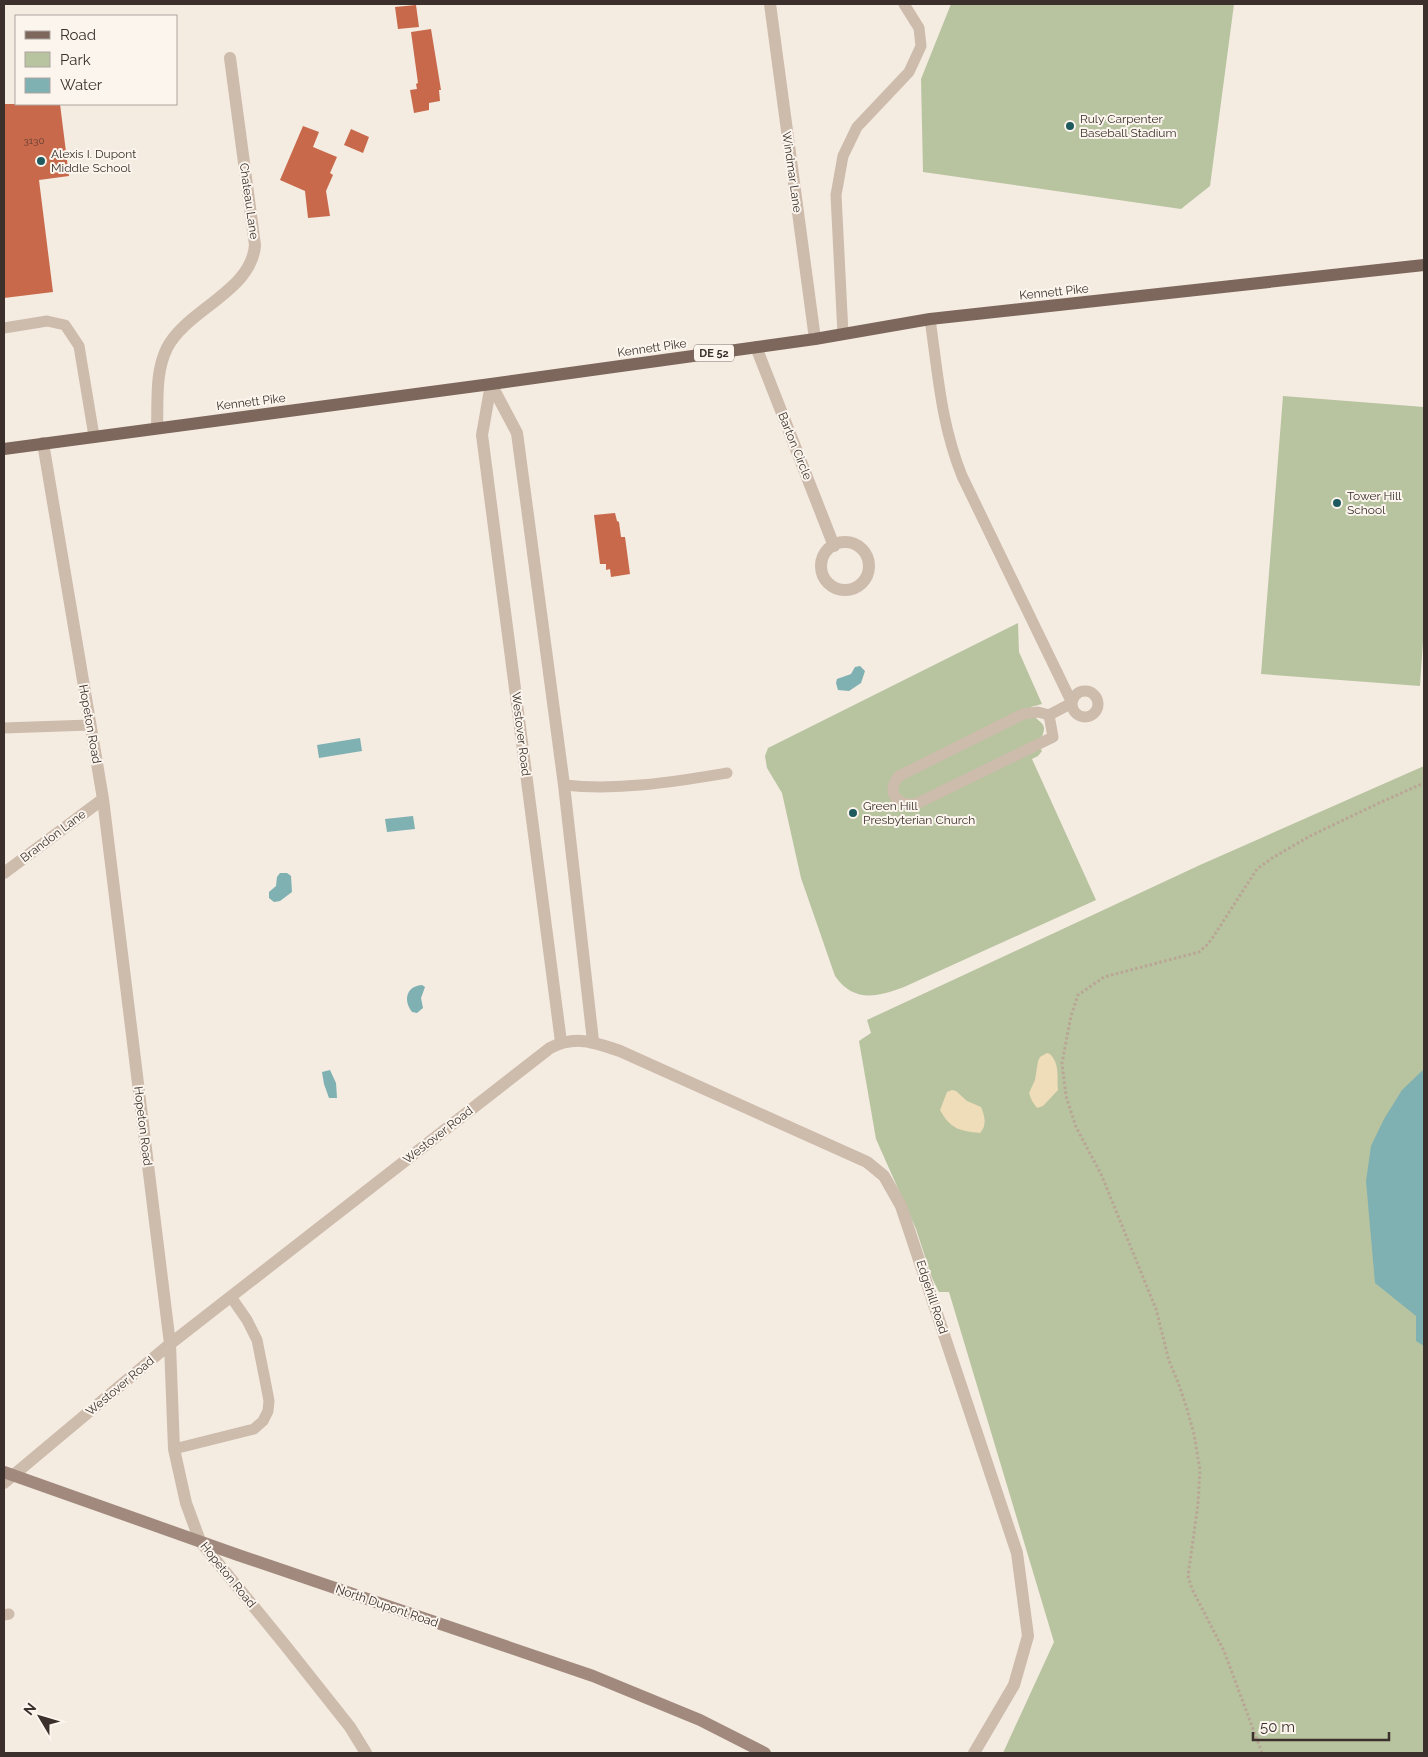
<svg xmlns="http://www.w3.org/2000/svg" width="1428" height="1757" viewBox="0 0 1428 1757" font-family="Raleway,sans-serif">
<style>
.green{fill:#b8c4a0}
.sand{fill:#efdcb8}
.water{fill:#7fb0b2}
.building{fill:#c8694b}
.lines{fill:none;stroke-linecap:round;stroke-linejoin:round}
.path{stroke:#b9a596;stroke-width:3;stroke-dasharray:2.5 2.5;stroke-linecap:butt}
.service{stroke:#cdbbac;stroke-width:11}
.minor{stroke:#cdbbac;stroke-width:12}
.secondary{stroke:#a18a7d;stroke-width:12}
.primary{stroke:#7d675c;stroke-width:12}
.poi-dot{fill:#1f5a5e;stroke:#fbf5ee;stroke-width:2}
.labels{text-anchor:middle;stroke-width:4;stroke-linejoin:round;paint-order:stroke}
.number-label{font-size:10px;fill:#5e3e33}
.shield{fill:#fbf5ee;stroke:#756b66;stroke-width:1}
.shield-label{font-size:11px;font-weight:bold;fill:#3b302b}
.poi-label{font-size:12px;fill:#3b302b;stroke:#fbf5ee;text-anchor:start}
.street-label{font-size:12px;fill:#3b302b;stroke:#fbf5ee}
</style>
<rect width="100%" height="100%" fill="#f4ebe1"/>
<path class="green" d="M 951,4 L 1234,4 L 1210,186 L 1181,209 L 923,172 L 921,79 Z
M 1283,396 L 1424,407 L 1424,626 L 1420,686 L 1261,674 Z
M 1018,623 L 1019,652 L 1042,704 L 1031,707 C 1033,711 1034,716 1037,719 C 1044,725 1046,726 1042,737 L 1035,741 L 1042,751 L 1038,756 L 1032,759 L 1096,900 L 904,987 C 877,997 854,1003 835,976 L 801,878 L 782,793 L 767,768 L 765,756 L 768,748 Z
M 1424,766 L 1424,1753 L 1003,1753 L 1054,1642 L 949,1292 L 939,1292 L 932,1278 L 916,1229 L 876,1139 L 859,1041 L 871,1033 L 867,1020 L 1200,865 Z"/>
<path class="sand" d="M 1047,1053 L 1050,1054 C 1060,1064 1057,1077 1058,1090 L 1043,1106 L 1037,1108 L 1032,1101 L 1029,1093 L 1035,1080 L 1038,1061 L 1040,1057 Z
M 952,1090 L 956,1091 L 967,1101 L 981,1107 C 985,1116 987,1126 980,1133 C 960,1131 950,1129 940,1110 L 947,1092 Z"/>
<path class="water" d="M 860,666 L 865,671 L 861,683 L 849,691 L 838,690 L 836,683 L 837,679 L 851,674 L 855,667 Z
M 360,738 L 362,751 L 319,758 L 317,745 Z
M 413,816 L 415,829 L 387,832 L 385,819 Z
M 280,873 L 287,873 L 291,876 L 292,892 L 280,901 L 274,902 L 269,898 L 269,892 L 276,886 L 277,877 Z
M 422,985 L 425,987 L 421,998 L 423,1008 L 417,1013 L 412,1012 C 403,1001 406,986 422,985 Z
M 1424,1069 L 1424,1346 L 1416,1341 L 1416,1316 L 1375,1283 L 1366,1181 L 1371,1146 L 1384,1119 L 1402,1090 Z
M 330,1070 L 336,1083 L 337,1098 L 329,1098 L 324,1084 L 322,1072 Z"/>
<path class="building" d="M 416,5 L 419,27 L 398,29 L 395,7 Z
M 431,29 L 441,90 L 439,90 L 440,101 L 429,103 L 429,110 L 414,113 L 410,90 L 417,89 L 416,84 L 418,83 L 411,32 Z
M 4,104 L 60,104 L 69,176 L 39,180 L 53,292 L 4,298 Z
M 303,126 L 319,132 L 313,147 L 337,157 L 330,173 L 333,175 L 326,191 L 330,216 L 308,218 L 305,191 L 280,180 Z
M 351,129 L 369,137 L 363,153 L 344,145 Z
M 615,513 L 617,521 L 619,522 L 621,537 L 625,537 L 630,574 L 611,577 L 610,569 L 606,570 L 606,564 L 600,564 L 594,515 Z"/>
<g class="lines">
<path class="path" d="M 1262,1753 L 1224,1651 L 1192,1589 L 1188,1576 L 1198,1504 L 1200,1470 L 1194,1434 L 1187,1409 L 1178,1382 L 1169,1361 L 1156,1309 L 1101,1174 L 1076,1127 L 1066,1096 L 1062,1063 L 1071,1016 L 1078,995 L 1104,977 L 1199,952 L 1208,944 L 1215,934 L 1257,869 L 1272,858 L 1310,836 L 1379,803 L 1424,783"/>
<path class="service" d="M 930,319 C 938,374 941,424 962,476 L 1072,703 L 1049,715 L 1053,737 L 918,803 C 899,808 884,793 899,776 L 1023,714 L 1038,712 L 1049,715
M 4,328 L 47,321 L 65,325 L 79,346 L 94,436
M 843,334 L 836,195 L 843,156 L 857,127 L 909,72 L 921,46 L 919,28 L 904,4
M1072 704a13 13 0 1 1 26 0a13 13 0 1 1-26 0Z
M 4,728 L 90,725
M 564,785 C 619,791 672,782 727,773
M 174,1449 L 254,1429 L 263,1421 L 268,1411 L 269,1401 L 266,1385 L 257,1340 L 247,1320 L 231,1297
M 4,1615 L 9,1614"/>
<path class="minor" d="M 770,4 L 815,339
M 756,347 L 834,546
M 491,384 L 517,433 L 564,785 L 593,1041
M 491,384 L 482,435 L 561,1042
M 157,428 C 158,401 155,372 167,348 C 186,310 252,291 255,245 L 230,58
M 43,443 L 103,799 L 170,1344 L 174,1449 L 186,1503 L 200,1541 L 285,1645 L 350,1727 L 366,1753
M821 566a24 24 0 1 1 48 0a24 24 0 1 1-48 0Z
M 4,873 L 103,799
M 4,1483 L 170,1344 L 550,1048 C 575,1035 594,1042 620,1051 L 867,1162 L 884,1176 L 901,1206 L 1017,1553 L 1028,1636 L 1014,1685 L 974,1753"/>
<path class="secondary" d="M 4,1472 L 238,1555 L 593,1676 L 700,1720 L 765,1753"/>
<path class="primary" d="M 4,449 L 491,384 L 815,339 L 930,319 L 1424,265"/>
</g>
<g class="poi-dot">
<circle cx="1070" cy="126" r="5"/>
<circle cx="41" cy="161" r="5"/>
<circle cx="1337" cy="503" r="5"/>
<circle cx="853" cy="813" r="5"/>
</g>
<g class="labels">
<g class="number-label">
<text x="34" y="144">3130</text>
</g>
<rect class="shield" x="694" y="344.5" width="40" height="17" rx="4"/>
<g class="shield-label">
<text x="714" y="357">DE 52</text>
</g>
<g class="poi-label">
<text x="1080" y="123">Ruly Carpenter<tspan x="1080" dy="14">Baseball Stadium</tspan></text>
<text x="51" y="158">Alexis I. Dupont<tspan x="51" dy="14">Middle School</tspan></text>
<text x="1347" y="500">Tower Hill<tspan x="1347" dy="14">School</tspan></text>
<text x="863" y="810">Green Hill<tspan x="863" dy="14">Presbyterian Church</tspan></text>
</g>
<g class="street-label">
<text transform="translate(792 172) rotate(82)" y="4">Windmar Lane</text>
<text transform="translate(249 201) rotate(82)" y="4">Chateau Lane</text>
<text transform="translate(1054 292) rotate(-6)" y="4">Kennett Pike</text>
<text transform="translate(652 348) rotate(-8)" y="4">Kennett Pike</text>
<text transform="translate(251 402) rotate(-7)" y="4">Kennett Pike</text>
<text transform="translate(795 446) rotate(68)" y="4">Barton Circle</text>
<text transform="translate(90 724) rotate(80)" y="4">Hopeton Road</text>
<text transform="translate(521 734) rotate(83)" y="4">Westover Road</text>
<text transform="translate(53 836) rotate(-37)" y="4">Brandon Lane</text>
<text transform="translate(143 1126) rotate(83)" y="4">Hopeton Road</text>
<text transform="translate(438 1135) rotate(-38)" y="4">Westover Road</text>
<text transform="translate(932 1297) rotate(72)" y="4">Edgehill Road</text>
<text transform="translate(120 1386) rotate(-40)" y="4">Westover Road</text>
<text transform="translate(228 1575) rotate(51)" y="4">Hopeton Road</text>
<text transform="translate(387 1606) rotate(19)" y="4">North Dupont Road</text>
</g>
</g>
<rect width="1428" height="1757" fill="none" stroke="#3b302b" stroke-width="10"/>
<rect x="15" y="15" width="162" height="90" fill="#fbf5ee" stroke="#aea6a0"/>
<rect x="25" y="31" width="25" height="8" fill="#7d675c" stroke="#aea6a0"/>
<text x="60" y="40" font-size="15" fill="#3b302b">Road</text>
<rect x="25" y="52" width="25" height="15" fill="#b8c4a0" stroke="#aea6a0"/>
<text x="60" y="65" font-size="15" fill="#3b302b">Park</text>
<rect x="25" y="78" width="25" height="15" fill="#7fb0b2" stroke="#aea6a0"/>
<text x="60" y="90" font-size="15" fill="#3b302b">Water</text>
<g transform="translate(40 1717) rotate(308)" stroke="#fbf5ee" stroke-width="4" paint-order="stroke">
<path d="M0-4L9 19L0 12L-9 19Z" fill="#3b302b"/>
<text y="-8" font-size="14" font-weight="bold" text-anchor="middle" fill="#3b302b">N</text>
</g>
<path d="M1253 1732v8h136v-8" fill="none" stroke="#3b302b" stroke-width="2.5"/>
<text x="1260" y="1732" font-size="15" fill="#3b302b" stroke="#fbf5ee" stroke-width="4" paint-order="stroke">50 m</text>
</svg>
